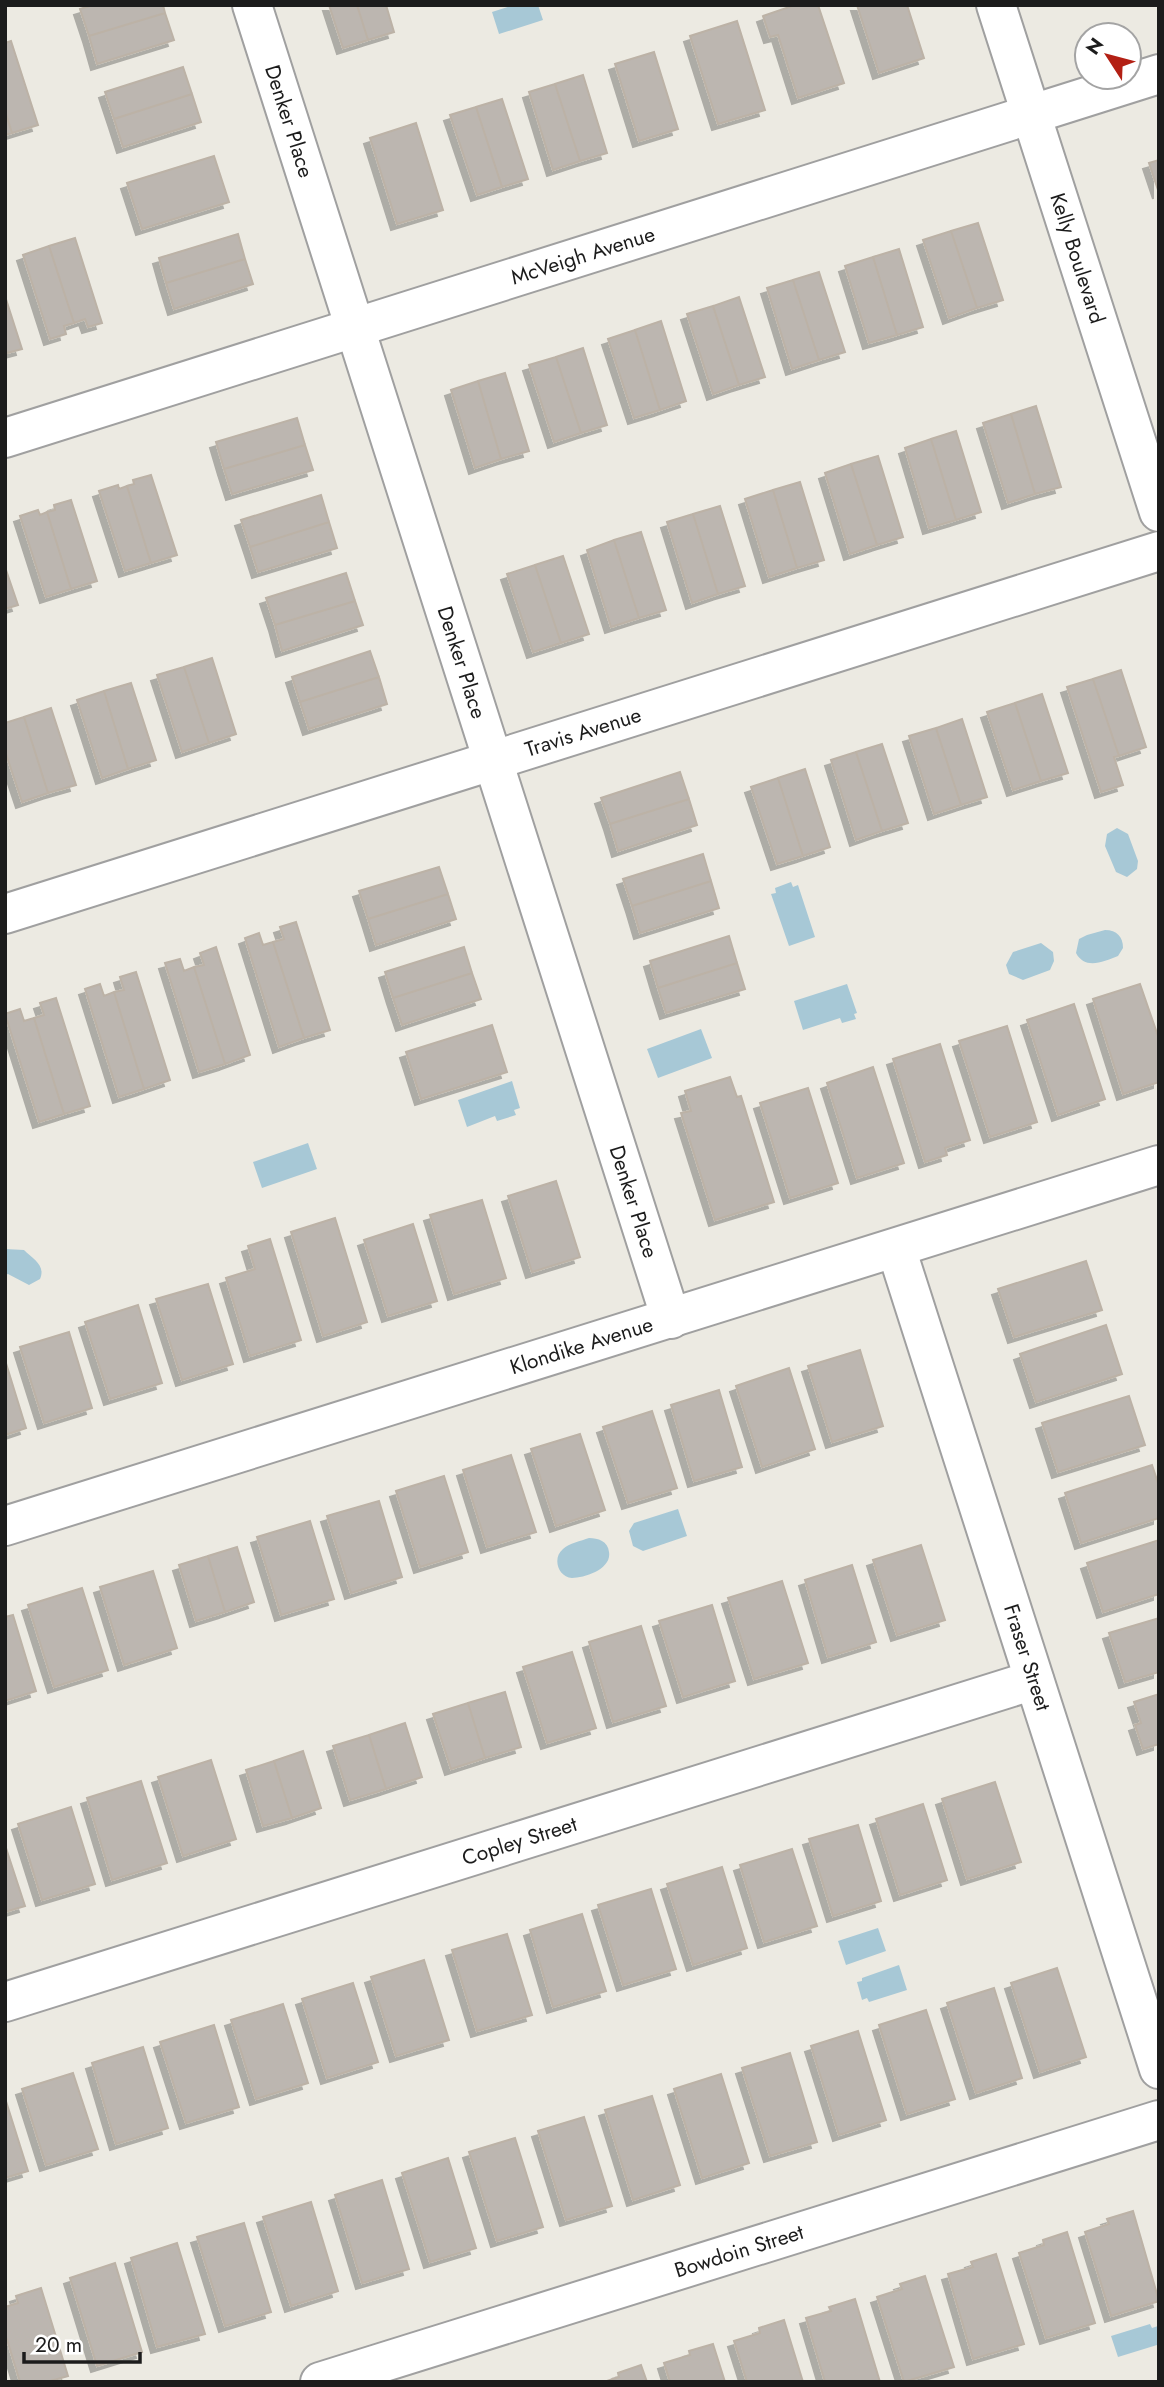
<svg xmlns="http://www.w3.org/2000/svg" width="1164" height="2387" viewBox="0 0 1164 2387" font-family="Jost,sans-serif">
<style>
.water{fill:#a7c8d6}
.building{fill:#bcb6b0;stroke:#bcb2a6;stroke-width:2;filter:url(#shadow)}
.lines{fill:none;stroke-linecap:round;stroke-linejoin:round}
.minor-casing{stroke:#a0a0a0;stroke-width:42}
.tertiary-casing{stroke:#a0a0a0;stroke-width:42}
.minor{stroke:#fff;stroke-width:38}
.tertiary{stroke:#fff;stroke-width:38}
.labels{text-anchor:middle;stroke-width:6;stroke-linejoin:round;paint-order:stroke}
.street-label{font-size:21px;fill:#1c1c1c;stroke:#fff}
</style>
<defs>
<filter id="shadow"><feDropShadow dx="-6" dy="6" stdDeviation="0" flood-color="#0004"/></filter>
</defs>
<rect width="100%" height="100%" fill="#eceae2"/>
<path class="water" d="M 514,5 L 538,5 L 543,20 L 499,34 L 492,12 Z
M 1117,828 L 1128,834 L 1138,861 L 1137,869 L 1127,877 L 1116,872 L 1105,846 L 1107,834 Z
M 791,882 L 793,887 L 798,885 L 815,937 L 789,946 L 771,894 L 776,893 L 775,888 Z
M 1105,930 C 1117,930 1123,937 1123,948 L 1118,956 C 1103,962 1085,970 1076,953 L 1079,939 L 1087,935 Z
M 1041,943 L 1053,952 L 1054,961 L 1050,970 L 1023,980 L 1009,974 L 1006,965 L 1013,952 Z
M 847,984 L 857,1013 L 854,1014 L 856,1019 L 842,1023 L 840,1018 L 803,1030 L 794,1001 Z
M 701,1029 L 712,1058 L 658,1078 L 647,1049 Z
M 512,1081 L 520,1108 L 514,1110 L 516,1115 L 497,1121 L 495,1116 L 467,1127 L 458,1100 Z
M 308,1143 L 317,1169 L 262,1188 L 253,1162 Z
M 5,1249 L 24,1250 C 33,1259 46,1265 40,1279 L 29,1285 L 8,1274 L 5,1275 Z
M 678,1509 L 687,1536 L 643,1551 L 633,1546 L 629,1531 L 634,1523 Z
M 589,1538 C 598,1538 608,1541 609,1552 C 612,1569 585,1578 572,1578 C 558,1577 552,1558 563,1549 C 569,1543 581,1541 589,1538 Z
M 878,1928 L 886,1951 L 846,1965 L 838,1941 Z
M 899,1965 L 907,1990 L 869,2002 L 867,1998 L 862,2000 L 857,1982 L 862,1981 L 862,1978 Z
M 1150,2324 L 1152,2328 L 1158,2326 L 1157,2345 L 1118,2357 L 1111,2336 Z"/>
<path class="building" d="M 93,5 L 163,5 L 165,13 L 89,36 L 80,9 Z
M 329,5 L 357,5 L 368,40 L 343,48 Z
M 357,5 L 386,5 L 394,32 L 368,40 Z
M 795,5 L 818,5 L 844,83 L 798,98 L 778,35 L 770,37 L 763,16 Z
M 857,5 L 907,5 L 924,58 L 879,73 Z
M 165,13 L 174,40 L 97,64 L 89,36 Z
M 737,21 L 765,110 L 718,124 L 690,36 Z
M 11,41 L 38,125 L 12,133 L 5,111 L 5,43 Z
M 654,52 L 678,129 L 639,141 L 615,64 Z
M 183,67 L 192,94 L 114,119 L 105,92 Z
M 583,75 L 607,153 L 580,161 L 555,84 Z
M 555,84 L 580,161 L 553,170 L 529,92 Z
M 192,94 L 201,122 L 123,147 L 114,119 Z
M 502,99 L 528,179 L 502,187 L 476,107 Z
M 476,107 L 502,187 L 477,195 L 450,115 Z
M 5,111 L 12,133 L 5,135 Z
M 416,123 L 443,210 L 397,224 L 370,138 Z
M 214,156 L 229,202 L 142,229 L 127,183 Z
M 1159,160 L 1159,193 L 1149,163 Z
M 978,223 L 1003,300 L 977,308 L 951,231 Z
M 951,231 L 977,308 L 949,318 L 923,240 Z
M 238,234 L 245,259 L 166,283 L 159,258 Z
M 75,238 L 102,323 L 88,327 L 85,319 L 74,323 L 49,246 Z
M 49,246 L 74,323 L 64,326 L 66,334 L 50,339 L 23,255 Z
M 899,249 L 923,327 L 897,335 L 873,257 Z
M 873,257 L 897,335 L 869,343 L 845,266 Z
M 245,259 L 253,284 L 174,309 L 166,283 Z
M 819,272 L 845,352 L 819,360 L 793,280 Z
M 793,280 L 819,360 L 792,369 L 767,288 Z
M 5,296 L 22,349 L 7,353 L 5,348 Z
M 739,297 L 765,377 L 739,385 L 713,306 Z
M 713,306 L 739,385 L 713,394 L 687,314 Z
M 661,321 L 686,401 L 660,410 L 635,330 Z
M 635,330 L 660,410 L 634,418 L 608,339 Z
M 583,348 L 607,425 L 581,433 L 556,357 Z
M 556,357 L 581,433 L 554,442 L 529,365 Z
M 505,373 L 529,451 L 501,459 L 478,381 Z
M 478,381 L 501,459 L 475,468 L 451,390 Z
M 1036,406 L 1061,487 L 1035,494 L 1011,414 Z
M 1011,414 L 1035,494 L 1008,503 L 983,423 Z
M 297,418 L 305,445 L 224,469 L 216,442 Z
M 956,431 L 981,512 L 956,520 L 931,439 Z
M 931,439 L 956,520 L 929,528 L 905,448 Z
M 305,445 L 313,470 L 232,494 L 224,469 Z
M 878,456 L 903,537 L 877,545 L 851,464 Z
M 851,464 L 877,545 L 850,554 L 825,473 Z
M 151,475 L 177,555 L 151,563 L 127,486 L 134,484 L 133,480 Z
M 800,482 L 824,560 L 797,568 L 773,490 Z
M 118,485 L 119,489 L 127,486 L 151,563 L 125,571 L 99,491 Z
M 773,490 L 797,568 L 769,577 L 745,499 Z
M 321,495 L 329,522 L 250,547 L 241,520 Z
M 71,500 L 97,581 L 71,589 L 47,512 L 55,510 L 54,505 Z
M 720,506 L 745,586 L 718,594 L 693,514 Z
M 38,510 L 40,515 L 47,512 L 71,589 L 46,597 L 20,516 Z
M 693,514 L 718,594 L 692,603 L 667,522 Z
M 329,522 L 337,548 L 258,572 L 250,547 Z
M 641,532 L 666,610 L 639,618 L 614,540 Z
M 614,540 L 639,618 L 611,627 L 587,550 Z
M 563,556 L 589,634 L 561,643 L 535,565 Z
M 535,565 L 561,643 L 533,652 L 507,574 Z
M 5,567 L 18,605 L 5,609 Z
M 346,573 L 355,601 L 275,625 L 266,598 Z
M 355,601 L 363,625 L 282,651 L 275,625 Z
M 370,651 L 379,677 L 300,702 L 292,677 Z
M 212,658 L 236,734 L 209,743 L 184,667 Z
M 184,667 L 209,743 L 182,752 L 157,675 Z
M 1121,670 L 1146,747 L 1119,756 L 1093,679 Z
M 379,677 L 387,704 L 309,729 L 300,702 Z
M 1093,679 L 1119,756 L 1114,757 L 1123,785 L 1101,792 L 1067,687 Z
M 131,683 L 156,760 L 128,769 L 104,691 Z
M 104,691 L 128,769 L 102,778 L 77,700 Z
M 1042,694 L 1068,773 L 1041,781 L 1015,703 Z
M 1015,703 L 1041,781 L 1013,790 L 987,712 Z
M 51,708 L 76,785 L 48,793 L 24,717 Z
M 24,717 L 48,793 L 22,802 L 5,751 L 5,723 Z
M 962,719 L 987,797 L 961,805 L 936,728 Z
M 936,728 L 961,805 L 934,814 L 909,736 Z
M 882,744 L 908,823 L 882,831 L 856,752 Z
M 856,752 L 882,831 L 856,840 L 831,760 Z
M 805,769 L 830,847 L 803,856 L 778,778 Z
M 680,772 L 689,799 L 610,824 L 601,798 Z
M 778,778 L 803,856 L 777,864 L 751,787 Z
M 689,799 L 697,825 L 618,851 L 610,824 Z
M 703,854 L 711,881 L 632,906 L 623,879 Z
M 439,867 L 448,894 L 368,919 L 359,891 Z
M 711,881 L 719,908 L 640,933 L 632,906 Z
M 448,894 L 456,919 L 376,945 L 368,919 Z
M 296,922 L 330,1030 L 304,1038 L 273,942 L 284,939 L 280,927 Z
M 259,933 L 263,945 L 273,942 L 304,1038 L 279,1047 L 245,938 Z
M 729,936 L 737,963 L 658,988 L 650,961 Z
M 216,947 L 250,1055 L 225,1064 L 194,967 L 204,965 L 200,953 Z
M 464,947 L 472,973 L 393,998 L 385,972 Z
M 180,959 L 184,971 L 194,967 L 225,1064 L 199,1072 L 165,963 Z
M 737,963 L 745,989 L 666,1013 L 658,988 Z
M 136,972 L 170,1080 L 144,1089 L 114,992 L 124,990 L 120,977 Z
M 472,973 L 481,999 L 402,1025 L 393,998 Z
M 100,984 L 104,996 L 114,992 L 144,1089 L 119,1097 L 85,989 Z
M 1140,984 L 1159,1039 L 1159,1082 L 1123,1094 L 1093,999 Z
M 56,998 L 90,1106 L 64,1114 L 34,1018 L 44,1015 L 40,1003 Z
M 1074,1004 L 1105,1099 L 1058,1115 L 1027,1020 Z
M 20,1009 L 24,1021 L 34,1018 L 64,1114 L 39,1122 L 5,1014 Z
M 492,1025 L 507,1072 L 421,1099 L 406,1052 Z
M 1007,1026 L 1037,1122 L 990,1137 L 959,1041 Z
M 940,1044 L 970,1140 L 945,1148 L 947,1155 L 925,1162 L 893,1059 Z
M 873,1067 L 904,1163 L 857,1178 L 827,1083 Z
M 730,1077 L 737,1097 L 741,1096 L 774,1202 L 715,1220 L 681,1113 L 691,1111 L 685,1091 Z
M 808,1088 L 838,1183 L 790,1198 L 760,1103 Z
M 556,1181 L 580,1257 L 532,1272 L 508,1196 Z
M 482,1200 L 506,1278 L 454,1294 L 430,1215 Z
M 335,1218 L 367,1322 L 323,1336 L 291,1232 Z
M 413,1224 L 437,1301 L 388,1316 L 364,1240 Z
M 270,1239 L 301,1340 L 250,1356 L 226,1278 L 255,1269 L 248,1246 Z
M 1086,1261 L 1102,1310 L 1014,1337 L 998,1289 Z
M 208,1284 L 233,1364 L 182,1380 L 156,1299 Z
M 138,1305 L 162,1383 L 110,1399 L 85,1322 Z
M 1106,1325 L 1122,1374 L 1036,1402 L 1020,1354 Z
M 69,1332 L 92,1408 L 44,1423 L 20,1347 Z
M 860,1350 L 883,1426 L 832,1442 L 808,1366 Z
M 5,1360 L 26,1428 L 5,1435 Z
M 789,1368 L 815,1449 L 762,1467 L 736,1386 Z
M 719,1390 L 742,1467 L 694,1481 L 671,1405 Z
M 1129,1396 L 1145,1445 L 1058,1472 L 1042,1423 Z
M 652,1411 L 677,1488 L 628,1503 L 603,1427 Z
M 580,1434 L 605,1510 L 556,1526 L 531,1449 Z
M 511,1455 L 536,1532 L 487,1547 L 463,1470 Z
M 1152,1465 L 1159,1486 L 1159,1518 L 1081,1543 L 1065,1493 Z
M 444,1476 L 468,1552 L 420,1567 L 396,1491 Z
M 379,1501 L 402,1577 L 351,1593 L 327,1516 Z
M 310,1521 L 334,1599 L 281,1615 L 257,1537 Z
M 1159,1540 L 1159,1594 L 1103,1612 L 1087,1563 Z
M 921,1545 L 945,1620 L 897,1635 L 873,1560 Z
M 237,1547 L 254,1602 L 225,1612 L 208,1556 Z
M 208,1556 L 225,1612 L 196,1621 L 179,1565 Z
M 852,1565 L 876,1642 L 828,1657 L 805,1580 Z
M 153,1571 L 177,1648 L 124,1665 L 100,1587 Z
M 782,1581 L 808,1663 L 754,1679 L 728,1598 Z
M 82,1588 L 108,1670 L 54,1687 L 28,1605 Z
M 712,1605 L 735,1681 L 683,1697 L 659,1621 Z
M 13,1615 L 36,1691 L 5,1701 L 5,1617 Z
M 1159,1618 L 1159,1672 L 1125,1682 L 1109,1633 Z
M 641,1626 L 666,1706 L 613,1722 L 589,1642 Z
M 572,1652 L 596,1728 L 547,1743 L 523,1667 Z
M 505,1692 L 521,1747 L 485,1758 L 468,1703 Z
M 1159,1694 L 1159,1744 L 1143,1749 L 1135,1725 L 1141,1723 L 1134,1702 Z
M 468,1703 L 485,1758 L 451,1769 L 433,1714 Z
M 405,1723 L 422,1777 L 386,1789 L 369,1735 Z
M 369,1735 L 386,1789 L 350,1800 L 333,1746 Z
M 303,1751 L 321,1808 L 292,1818 L 274,1761 Z
M 211,1760 L 236,1839 L 183,1856 L 158,1777 Z
M 274,1761 L 292,1818 L 263,1826 L 246,1770 Z
M 141,1781 L 167,1863 L 112,1880 L 87,1798 Z
M 995,1782 L 1021,1862 L 967,1879 L 942,1799 Z
M 923,1804 L 947,1880 L 900,1895 L 876,1819 Z
M 71,1807 L 95,1884 L 42,1900 L 18,1824 Z
M 858,1825 L 881,1901 L 833,1916 L 809,1839 Z
M 5,1845 L 25,1906 L 5,1912 Z
M 792,1849 L 817,1926 L 764,1942 L 740,1865 Z
M 722,1867 L 747,1948 L 693,1965 L 667,1884 Z
M 651,1889 L 676,1969 L 623,1985 L 598,1905 Z
M 582,1914 L 606,1991 L 553,2007 L 530,1930 Z
M 507,1934 L 532,2015 L 477,2031 L 452,1950 Z
M 424,1960 L 449,2040 L 396,2056 L 371,1977 Z
M 1057,1968 L 1086,2057 L 1040,2072 L 1011,1983 Z
M 353,1983 L 378,2062 L 327,2078 L 302,1999 Z
M 994,1988 L 1022,2078 L 976,2093 L 947,2003 Z
M 283,2004 L 308,2083 L 256,2099 L 231,2020 Z
M 926,2010 L 955,2099 L 907,2114 L 879,2025 Z
M 214,2025 L 239,2107 L 186,2123 L 160,2042 Z
M 858,2031 L 886,2120 L 839,2135 L 811,2046 Z
M 143,2047 L 168,2128 L 116,2144 L 92,2063 Z
M 790,2053 L 817,2142 L 770,2156 L 742,2068 Z
M 73,2073 L 98,2149 L 46,2165 L 22,2089 Z
M 721,2074 L 749,2163 L 702,2178 L 674,2089 Z
M 652,2096 L 680,2185 L 633,2200 L 605,2110 Z
M 5,2098 L 28,2171 L 5,2178 Z
M 584,2117 L 612,2206 L 566,2220 L 538,2131 Z
M 515,2138 L 543,2227 L 497,2241 L 469,2152 Z
M 448,2158 L 476,2248 L 430,2262 L 402,2173 Z
M 382,2180 L 409,2269 L 362,2283 L 335,2195 Z
M 311,2202 L 338,2291 L 291,2306 L 263,2217 Z
M 1133,2211 L 1159,2301 L 1111,2316 L 1085,2232 L 1109,2224 L 1107,2219 Z
M 244,2223 L 271,2312 L 225,2326 L 197,2237 Z
M 1067,2232 L 1095,2323 L 1046,2338 L 1019,2253 L 1044,2245 L 1043,2240 Z
M 177,2243 L 205,2334 L 157,2347 L 131,2258 Z
M 996,2254 L 1024,2344 L 973,2359 L 948,2274 L 973,2267 L 971,2262 Z
M 115,2263 L 142,2352 L 97,2366 L 70,2278 Z
M 925,2276 L 954,2367 L 904,2382 L 877,2297 L 902,2289 L 900,2284 Z
M 41,2288 L 68,2376 L 47,2382 L 20,2382 L 5,2333 L 5,2307 L 18,2303 L 16,2296 Z
M 855,2299 L 880,2382 L 825,2382 L 806,2318 L 831,2311 L 829,2307 Z
M 784,2320 L 803,2382 L 747,2382 L 734,2341 L 760,2333 L 759,2328 Z
M 713,2344 L 725,2382 L 670,2382 L 664,2363 L 690,2355 L 689,2351 Z
M 641,2365 L 647,2382 L 604,2382 L 619,2377 L 618,2373 Z"/>
<g class="lines">
<defs>
<g id="minor">
<path id="s1" d="M 252,5 L 671,1319"/>
<path id="s2" d="M 5,438 L 1159,74"/>
<path id="s3" d="M 896,1248 L 1159,2069"/>
<path id="s4" d="M 5,1526 L 1159,1165"/>
<path id="s5" d="M 5,2002 L 1034,1680"/>
<path id="s6" d="M 320,2382 L 1159,2120"/>
</g>
<g id="tertiary">
<path id="s7" d="M 996,5 L 1159,512"/>
<path id="s8" d="M 5,914 L 1159,551"/>
</g>
</defs>
<use href="#minor" class="minor-casing"/>
<use href="#tertiary" class="tertiary-casing"/>
<use href="#minor" class="minor"/>
<use href="#tertiary" class="tertiary"/>
</g>
<g class="labels">
<g class="street-label">
<text dy="7" stroke="none"><textPath href="#s1" startOffset="122">Denker Place</textPath></text>
<text dy="7" stroke="none"><textPath href="#s2" startOffset="606">McVeigh Avenue</textPath></text>
<text dy="7" stroke="none"><textPath href="#s7" startOffset="266">Kelly Boulevard</textPath></text>
<text dy="7" stroke="none"><textPath href="#s1" startOffset="690">Denker Place</textPath></text>
<text dy="7" stroke="none"><textPath href="#s8" startOffset="606">Travis Avenue</textPath></text>
<text dy="7" stroke="none"><textPath href="#s1" startOffset="1256">Denker Place</textPath></text>
<text dy="7" stroke="none"><textPath href="#s4" startOffset="604">Klondike Avenue</textPath></text>
<text dy="7" stroke="none"><textPath href="#s3" startOffset="430">Fraser Street</textPath></text>
<text dy="7" stroke="none"><textPath href="#s5" startOffset="539">Copley Street</textPath></text>
<text dy="7" stroke="none"><textPath href="#s6" startOffset="439">Bowdoin Street</textPath></text>
</g>
</g>
<rect width="1164" height="2387" fill="none" stroke="#1c1c1c" stroke-width="14"/>
<g transform="translate(1108 56) rotate(306)"><circle r="33" fill="#ffffff" stroke="#a4a4a4" stroke-width="2"/>
<path d="M0-5L12 26L0 18L-12 26Z" fill="#b32014"/>
<text y="-10" font-size="19" font-weight="bold" text-anchor="middle" fill="#1c1c1c">N</text>
</g>
<path d="M24 2352v10h116v-10" fill="none" stroke="#1c1c1c" stroke-width="3.5"/>
<text x="35" y="2352" font-size="21" fill="#1c1c1c" stroke="#ffffff" stroke-width="5" paint-order="stroke">20 m</text>
</svg>
